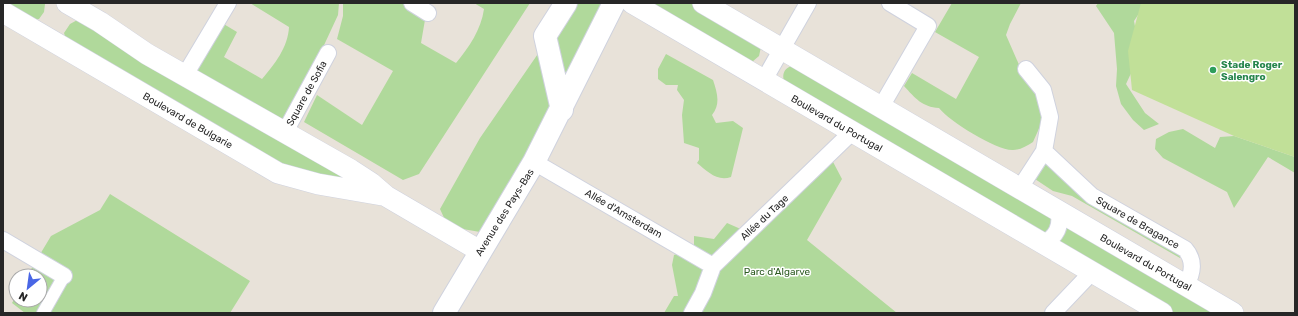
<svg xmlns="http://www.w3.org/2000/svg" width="1298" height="316" viewBox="0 0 1298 316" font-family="Rubik,sans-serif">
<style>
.green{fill:#b0d99b}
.pitch{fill:#c1e098}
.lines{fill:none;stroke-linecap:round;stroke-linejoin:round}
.pedestrian-casing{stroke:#cfd2de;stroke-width:14}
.minor-casing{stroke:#cfd2de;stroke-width:18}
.tertiary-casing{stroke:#cfd2de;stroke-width:22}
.secondary-casing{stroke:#cfd2de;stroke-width:24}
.pedestrian{stroke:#fff;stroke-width:12}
.minor{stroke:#fff;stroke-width:16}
.tertiary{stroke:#fff;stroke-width:21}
.secondary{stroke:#fff;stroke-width:22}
.leisure-dot{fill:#2e9e5b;stroke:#fff;stroke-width:1.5}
.labels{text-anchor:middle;stroke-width:3;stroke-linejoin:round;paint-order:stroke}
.leisure-label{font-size:10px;font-weight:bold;fill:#27864d;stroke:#fff;text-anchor:start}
.street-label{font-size:10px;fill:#272727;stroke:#fff}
.park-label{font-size:10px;fill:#2c5a20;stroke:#fff}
</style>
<rect width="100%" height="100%" fill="#e8e2d9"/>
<path class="green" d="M 3,3 L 44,3 L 45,4 L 44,12 L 39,19 L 33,20 Z
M 250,3 L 339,3 L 338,15 L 306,84 L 281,124 L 194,73 L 222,23 L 237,32 L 224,57 L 262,79 C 275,64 288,47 289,27 Z
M 343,3 L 409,3 L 426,14 L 421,43 L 456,63 C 469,47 481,30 484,9 L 474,3 L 530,3 L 419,174 L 403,180 L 304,122 L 317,95 L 362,125 L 393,71 L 337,39 L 343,16 Z
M 573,3 L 601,3 L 601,8 L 545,124 L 480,232 L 457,228 L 446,222 L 440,209 L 480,138 Z
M 654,3 L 691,3 L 757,42 L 761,47 L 759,56 L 752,62 L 653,4 Z
M 952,3 L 1021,3 L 1010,24 L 1006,35 L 1020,67 L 1039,93 L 1045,115 L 1033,142 C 1027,146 1020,150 1013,150 C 997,151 949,121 939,108 C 922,107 915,98 904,86 L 912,73 L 956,99 L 979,57 L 935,32 Z
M 1098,3 L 1146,3 L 1134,21 L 1140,54 L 1126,84 L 1145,113 L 1159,124 L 1144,130 L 1133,120 L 1121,104 L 1116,86 L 1117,69 L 1114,33 L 1096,6 Z
M 81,18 L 360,183 L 299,173 L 66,39 L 64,33 L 70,24 Z
M 666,54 L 713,80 C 717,92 721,104 712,115 L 716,123 L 733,121 L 743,128 L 731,177 C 717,182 707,171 697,163 L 699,160 L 699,148 L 684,143 L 682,115 L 684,100 L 677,90 L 678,85 L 666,85 L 658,79 L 658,69 Z
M 791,66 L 1056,220 L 1045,235 L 784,82 C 782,74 784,69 791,66 Z
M 1183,129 L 1215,148 L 1220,137 L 1234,136 L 1295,157 L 1295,173 L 1268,157 L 1234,208 L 1227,192 L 1163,158 L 1155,149 L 1156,139 L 1169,132 Z
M 832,160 L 842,179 L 807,240 L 897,313 L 664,313 L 674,296 L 678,296 L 672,265 L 674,255 L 694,248 L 694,236 L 714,239 L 727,223 L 752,234 L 822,173 Z
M 1043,164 L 1051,164 L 1181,254 L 1180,258 L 1072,196 L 1053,191 L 1035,179 Z
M 110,194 L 250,281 L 230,313 L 25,313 L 12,303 L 16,296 L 16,300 L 40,300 L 40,276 L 27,276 L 51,236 L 100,210 Z
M 1064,224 L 1220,313 L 1174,313 L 1056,244 Z"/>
<path class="pitch" d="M 1141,3 L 1295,3 L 1295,157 L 1234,136 L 1132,90 L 1128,51 Z"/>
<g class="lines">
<defs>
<path id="pedestrian" d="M 43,313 L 64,276"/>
<path id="minor" d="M 412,3 L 428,13
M 185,75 L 228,3
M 764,80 L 808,3
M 881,107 L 928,26 L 890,3
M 285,132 L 328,53
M 1044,151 L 1092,196 L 1185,249 C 1195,260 1193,273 1186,285
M 534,162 L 713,266
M 1020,188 L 1044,151 L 1050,117 L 1043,90 L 1026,69
M 3,240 L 64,276
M 1043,244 C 1057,236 1061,227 1059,211
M 692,313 L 703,293 L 713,266 L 852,132
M 1053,313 L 1092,272"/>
<path id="tertiary" d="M 67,3 L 100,22 L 147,54 L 351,170 L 371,183 L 386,196 L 480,251
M 632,3 L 1162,313
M 703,3 L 1233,313
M 3,12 L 278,173 L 318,184 L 382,195"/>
<path id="secondary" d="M 562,110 L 545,36 L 566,3
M 444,313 L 534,162 L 614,3"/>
</defs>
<use href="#pedestrian" class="pedestrian-casing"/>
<use href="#minor" class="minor-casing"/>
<use href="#tertiary" class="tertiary-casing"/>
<use href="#secondary" class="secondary-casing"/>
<use href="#pedestrian" class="pedestrian"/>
<use href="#minor" class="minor"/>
<use href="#tertiary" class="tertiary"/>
<use href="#secondary" class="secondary"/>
</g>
<circle class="leisure-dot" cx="1213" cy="70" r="4"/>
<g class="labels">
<g class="leisure-label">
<text x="1221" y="68">Stade Roger<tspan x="1221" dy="12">Salengro</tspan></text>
</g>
<g class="street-label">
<text transform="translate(306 93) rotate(-61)" y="4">Square de Sofia</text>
<text transform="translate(188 120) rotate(30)" y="4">Boulevard de Bulgarie</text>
<text transform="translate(837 123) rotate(30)" y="4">Boulevard du Portugal</text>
<text transform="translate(504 212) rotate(-58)" y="4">Avenue des Pays-Bas</text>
<text transform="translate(624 213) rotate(30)" y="4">Allée d'Amsterdam</text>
<text transform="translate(764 217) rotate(-43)" y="4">Allée du Tage</text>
<text transform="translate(1138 222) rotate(30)" y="4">Square de Bragance</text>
<text transform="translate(1146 262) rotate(30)" y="4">Boulevard du Portugal</text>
</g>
<g class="park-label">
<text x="777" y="275">Parc d'Algarve</text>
</g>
</g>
<rect width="1298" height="316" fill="none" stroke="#272727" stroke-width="8"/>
<g transform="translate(28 288) rotate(209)"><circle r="19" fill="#ffffff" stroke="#a9a9a9"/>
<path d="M0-3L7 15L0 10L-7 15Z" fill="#4966e5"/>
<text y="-6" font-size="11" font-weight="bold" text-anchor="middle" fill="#272727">N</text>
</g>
</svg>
